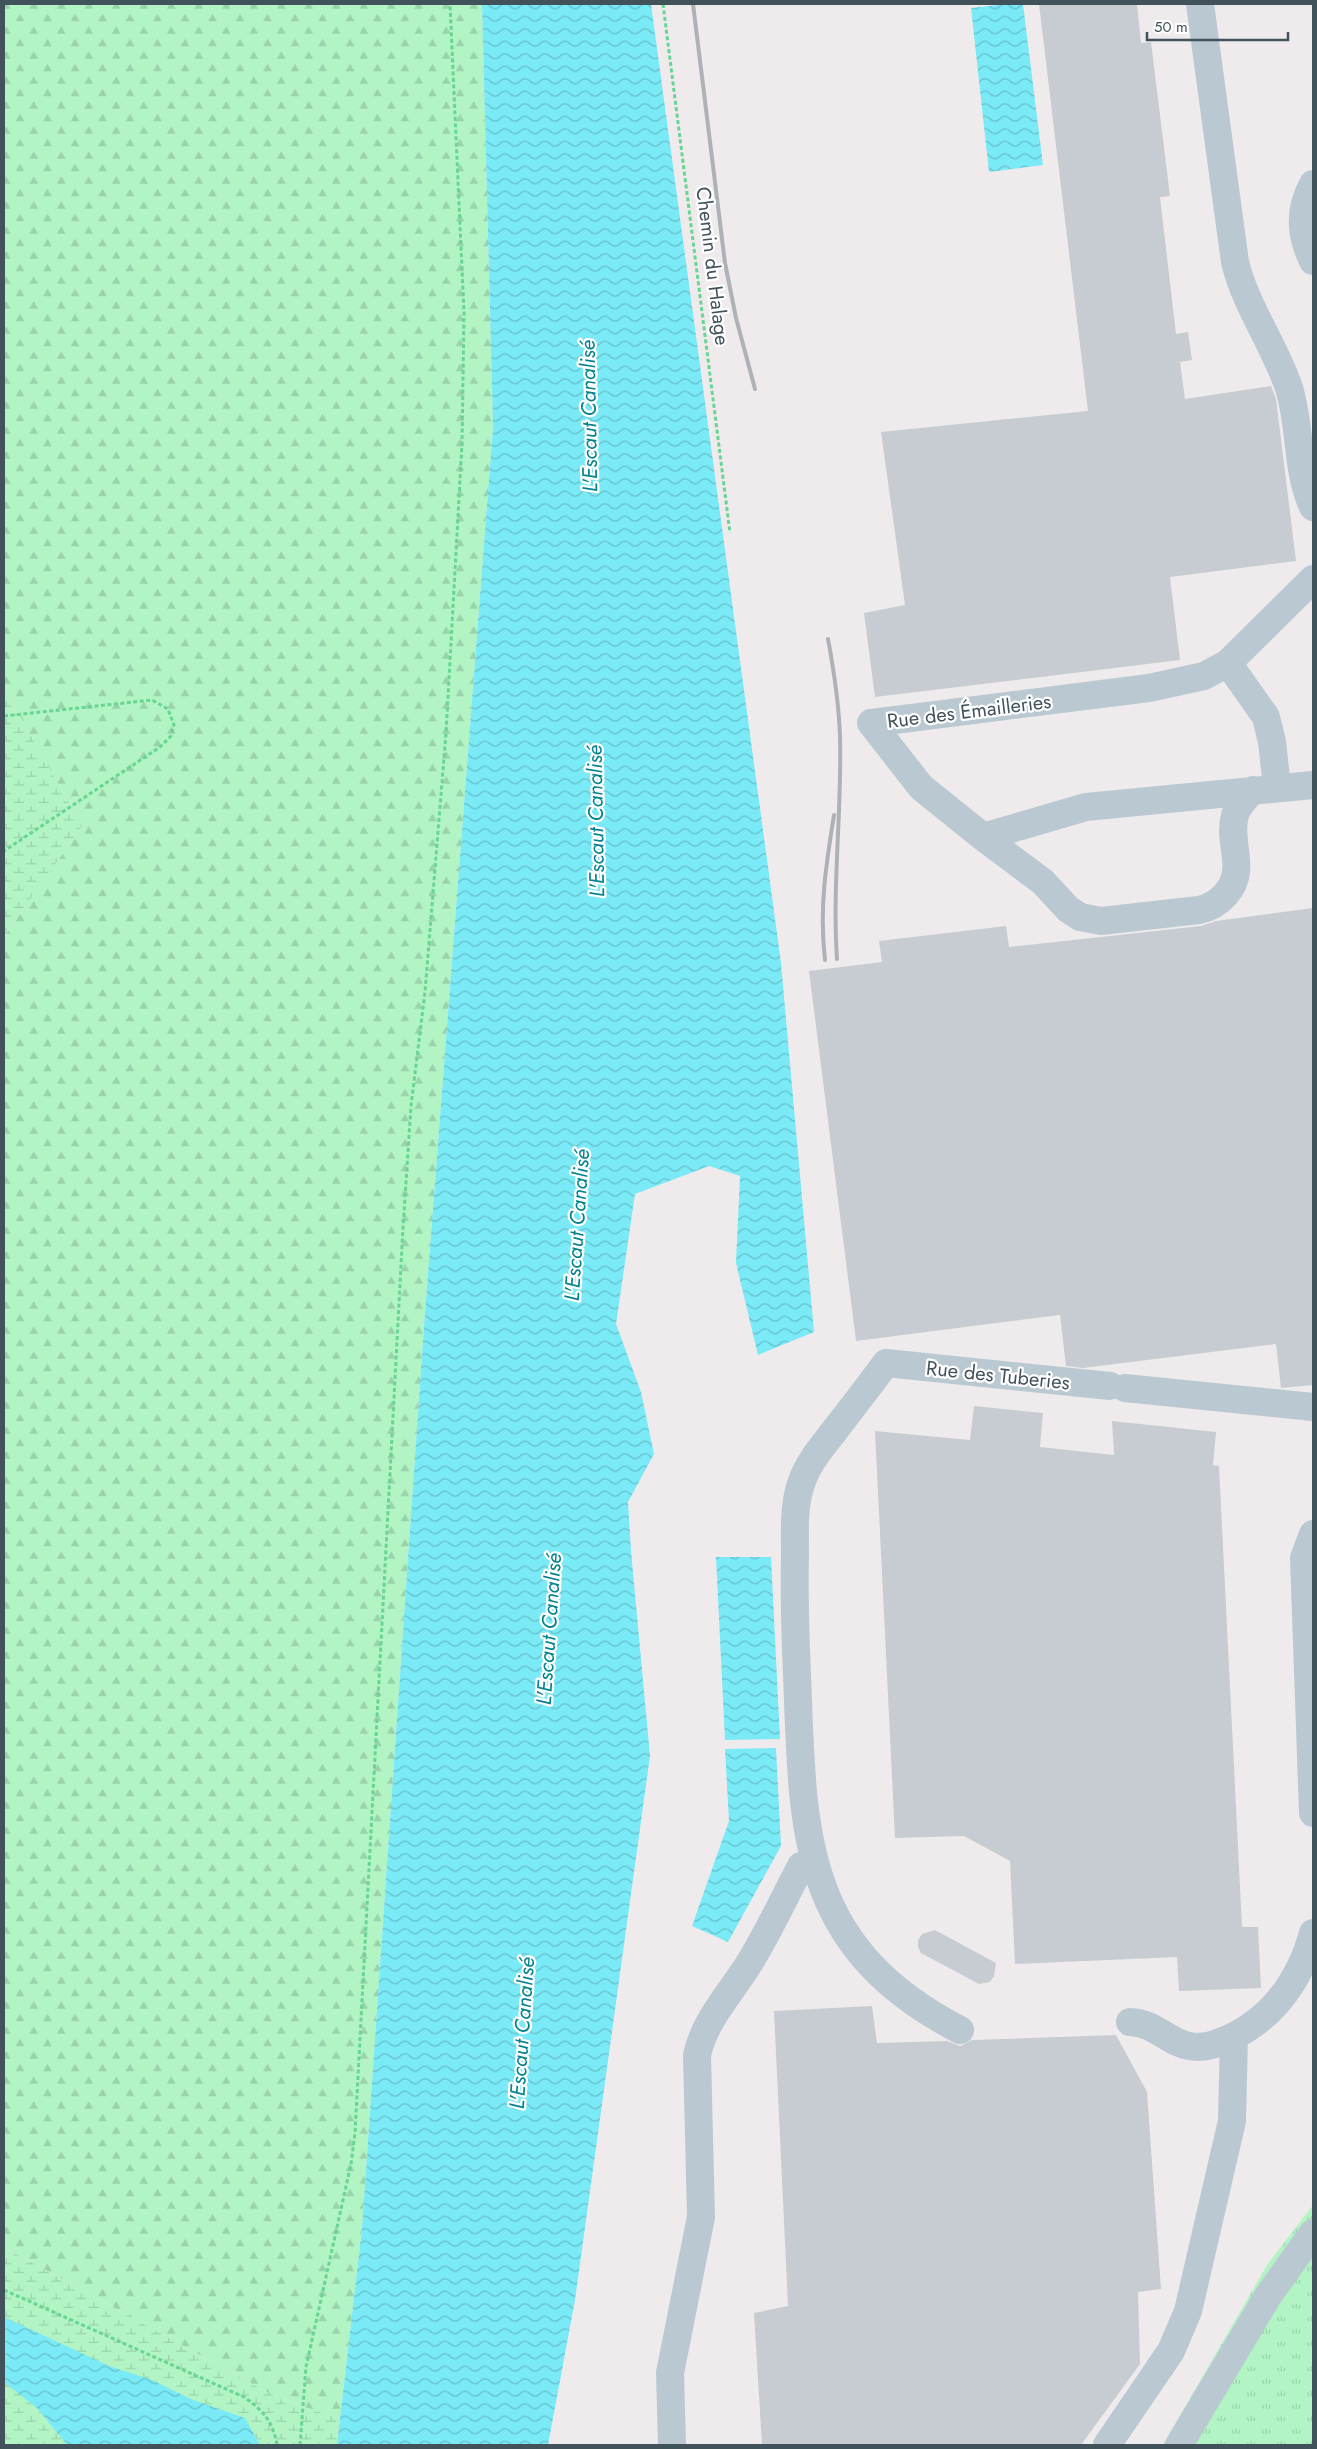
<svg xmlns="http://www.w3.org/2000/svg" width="1317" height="2449" viewBox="0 0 1317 2449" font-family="Jost,sans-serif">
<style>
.grass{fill:url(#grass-tufts)}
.forest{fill:url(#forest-firs)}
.wetland{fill:url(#wetland-marsh)}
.water{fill:url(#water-waves)}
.building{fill:#c7ccd2}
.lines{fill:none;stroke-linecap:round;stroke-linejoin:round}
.path{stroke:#67d593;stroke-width:3;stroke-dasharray:4 2.5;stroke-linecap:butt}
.minor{stroke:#bac9d1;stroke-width:28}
.rail{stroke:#adb2b7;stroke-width:4}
.labels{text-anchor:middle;stroke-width:4.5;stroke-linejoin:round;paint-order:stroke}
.street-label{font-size:20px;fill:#42525b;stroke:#fff}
.water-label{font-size:21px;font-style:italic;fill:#038390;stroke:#fff}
</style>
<defs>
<pattern id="grass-tufts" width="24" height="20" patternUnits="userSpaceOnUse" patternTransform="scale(1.25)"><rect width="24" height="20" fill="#b2f4c4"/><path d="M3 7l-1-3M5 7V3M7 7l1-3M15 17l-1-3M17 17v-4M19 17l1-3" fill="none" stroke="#9ad3ab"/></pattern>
<pattern id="forest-firs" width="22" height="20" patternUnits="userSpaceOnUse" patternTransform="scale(1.25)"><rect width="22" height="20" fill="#b2f4c4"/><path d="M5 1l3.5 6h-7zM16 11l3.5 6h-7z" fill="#9ad3ab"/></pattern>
<pattern id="wetland-marsh" width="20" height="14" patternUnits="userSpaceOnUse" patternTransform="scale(1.25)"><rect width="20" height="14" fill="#b2f4c4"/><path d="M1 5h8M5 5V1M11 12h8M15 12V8" fill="none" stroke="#9ad3ab"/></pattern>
<pattern id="water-waves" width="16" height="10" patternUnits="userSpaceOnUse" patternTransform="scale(1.25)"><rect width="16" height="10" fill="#7aeaf6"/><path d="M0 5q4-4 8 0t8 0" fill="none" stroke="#66c0ca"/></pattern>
</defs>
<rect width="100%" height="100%" fill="#efebec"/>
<path class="grass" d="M 1313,2205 L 1313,2445 L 1163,2445 L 1267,2265 Z"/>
<path class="forest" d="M 4,4 L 482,4 L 493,427 L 424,1326 L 362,2228 L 340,2419 L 278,2398 L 4,2247 L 4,937 L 82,826 L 4,688 Z"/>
<path class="wetland" d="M 4,688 L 82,826 L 4,937 Z
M 4,2247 L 278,2398 L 340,2419 L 337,2445 L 4,2445 Z"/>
<path class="water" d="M 482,4 L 651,4 L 781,963 L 814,1332 L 758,1355 L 736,1263 L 740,1176 L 709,1166 L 635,1194 L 616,1324 L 641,1392 L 654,1454 L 628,1502 L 631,1551 L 650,1756 L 575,2300 L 548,2445 L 337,2445 L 362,2228 L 424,1326 L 493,427 Z
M 1006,4 L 1023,4 L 1043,165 L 989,172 L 971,8 Z
M 716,1557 L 771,1557 L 780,1739 L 725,1740 Z
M 776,1748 L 781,1846 L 728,1942 L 692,1926 L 729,1821 L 725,1749 Z
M 4,2317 L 109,2366 L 152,2380 L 193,2400 L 245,2418 L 260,2445 L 67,2445 L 38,2409 L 4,2382 Z"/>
<path class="building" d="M 1039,4 L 1137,4 L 1141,43 L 1151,42 L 1170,196 L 1160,197 L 1176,334 L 1188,332 L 1192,360 L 1180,362 L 1185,399 L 1271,386 L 1276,399 L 1296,561 L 1170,577 L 1180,660 L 875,697 L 864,613 L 905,605 L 881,432 L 1088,411 Z
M 1313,908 L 1313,1385 L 1281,1388 L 1276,1344 L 1083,1368 L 1066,1366 L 1060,1315 L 856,1341 L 809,971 L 882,962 L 879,941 L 1006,926 L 1009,947 L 1201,926 L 1216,921 Z
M 974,1406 L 1043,1413 L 1040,1447 L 1114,1455 L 1112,1421 L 1216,1432 L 1213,1465 L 1219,1466 L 1242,1927 L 1258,1927 L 1261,1988 L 1179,1991 L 1177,1957 L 1015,1964 L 1010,1861 L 964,1836 L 895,1838 L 875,1431 L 970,1440 Z
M 935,1930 L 996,1963 L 994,1976 L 990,1982 L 979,1984 L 921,1953 L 918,1947 L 918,1940 L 922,1934 Z
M 872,2006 L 877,2043 L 947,2041 L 960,2046 L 972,2040 L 1116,2035 L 1147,2092 L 1161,2289 L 1138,2292 L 1140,2364 L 1081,2445 L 762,2445 L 754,2313 L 788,2306 L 774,2011 Z"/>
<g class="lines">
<path class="path" d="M 663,4 L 730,533
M 4,716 L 152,700 L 168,709 L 174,725 L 171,736 L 160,747 L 4,851
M 4,2290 L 244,2397 C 263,2410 273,2422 277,2445
M 300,2445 L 306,2367 L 351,2164 L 355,2133 L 403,1228 L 411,1106 L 425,992 L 446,733 L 462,444 L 464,313 L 450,4"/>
<path class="minor" d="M 1200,4 L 1235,262 C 1246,307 1274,344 1289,388 C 1301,426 1296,470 1313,507
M 1313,184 C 1299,209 1300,235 1313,261
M 1313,579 L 1228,663 L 1204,676 L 1149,688 L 871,723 L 921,787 L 983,837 L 1086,807 L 1313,785
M 1228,663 L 1266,717 L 1272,742 L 1277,787
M 983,837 L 1043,882 L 1068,909 L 1080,917 L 1101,921 L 1199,910 C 1209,908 1219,902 1226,894 C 1248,869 1227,843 1235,815 C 1238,805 1246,797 1253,790
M 1125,1388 L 1313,1407
M 1313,1534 L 1304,1558 L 1313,1813
M 1130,2022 C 1156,2023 1167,2042 1189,2046 C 1204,2049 1217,2044 1230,2038 C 1274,2017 1300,1980 1313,1933
M 960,2030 C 790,1942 804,1818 796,1651 C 795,1619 794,1588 795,1556 C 795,1531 793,1505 802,1481 C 809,1461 823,1446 835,1430 C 852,1408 869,1386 886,1363 L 1110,1386
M 672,2445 L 670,2373 L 701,2217 L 697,2055 C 705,2019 731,1993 750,1962 C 769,1931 784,1898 801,1866
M 1107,2445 L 1171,2351 L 1188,2311 L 1232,2121 L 1234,2036
M 1179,2445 L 1268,2296 L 1313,2233"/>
<path class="rail" d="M 693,4 L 725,263 L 736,318 L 755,389
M 828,639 C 834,671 839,704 840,737 C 842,811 832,885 837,959
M 825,960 C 819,908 826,865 834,815"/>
</g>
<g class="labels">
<g class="street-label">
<text transform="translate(713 266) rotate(83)" y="7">Chemin du Halage</text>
<text transform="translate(969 711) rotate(-7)" y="7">Rue des Émailleries</text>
<text transform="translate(998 1375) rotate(6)" y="7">Rue des Tuberies</text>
</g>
<g class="water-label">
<text transform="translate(589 416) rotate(-91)" y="7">L'Escaut Canalisé</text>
<text transform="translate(596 821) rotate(-91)" y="7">L'Escaut Canalisé</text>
<text transform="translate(577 1225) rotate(-86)" y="7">L'Escaut Canalisé</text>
<text transform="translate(549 1629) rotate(-86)" y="7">L'Escaut Canalisé</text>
<text transform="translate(522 2033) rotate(-86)" y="7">L'Escaut Canalisé</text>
</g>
</g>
<rect width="1317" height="2449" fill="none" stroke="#42525b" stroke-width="10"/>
<path d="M1147 32v8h141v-8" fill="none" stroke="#42525b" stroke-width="2.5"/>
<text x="1154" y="32" font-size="15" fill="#42525b" stroke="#ffffff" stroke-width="4" paint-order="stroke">50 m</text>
</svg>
